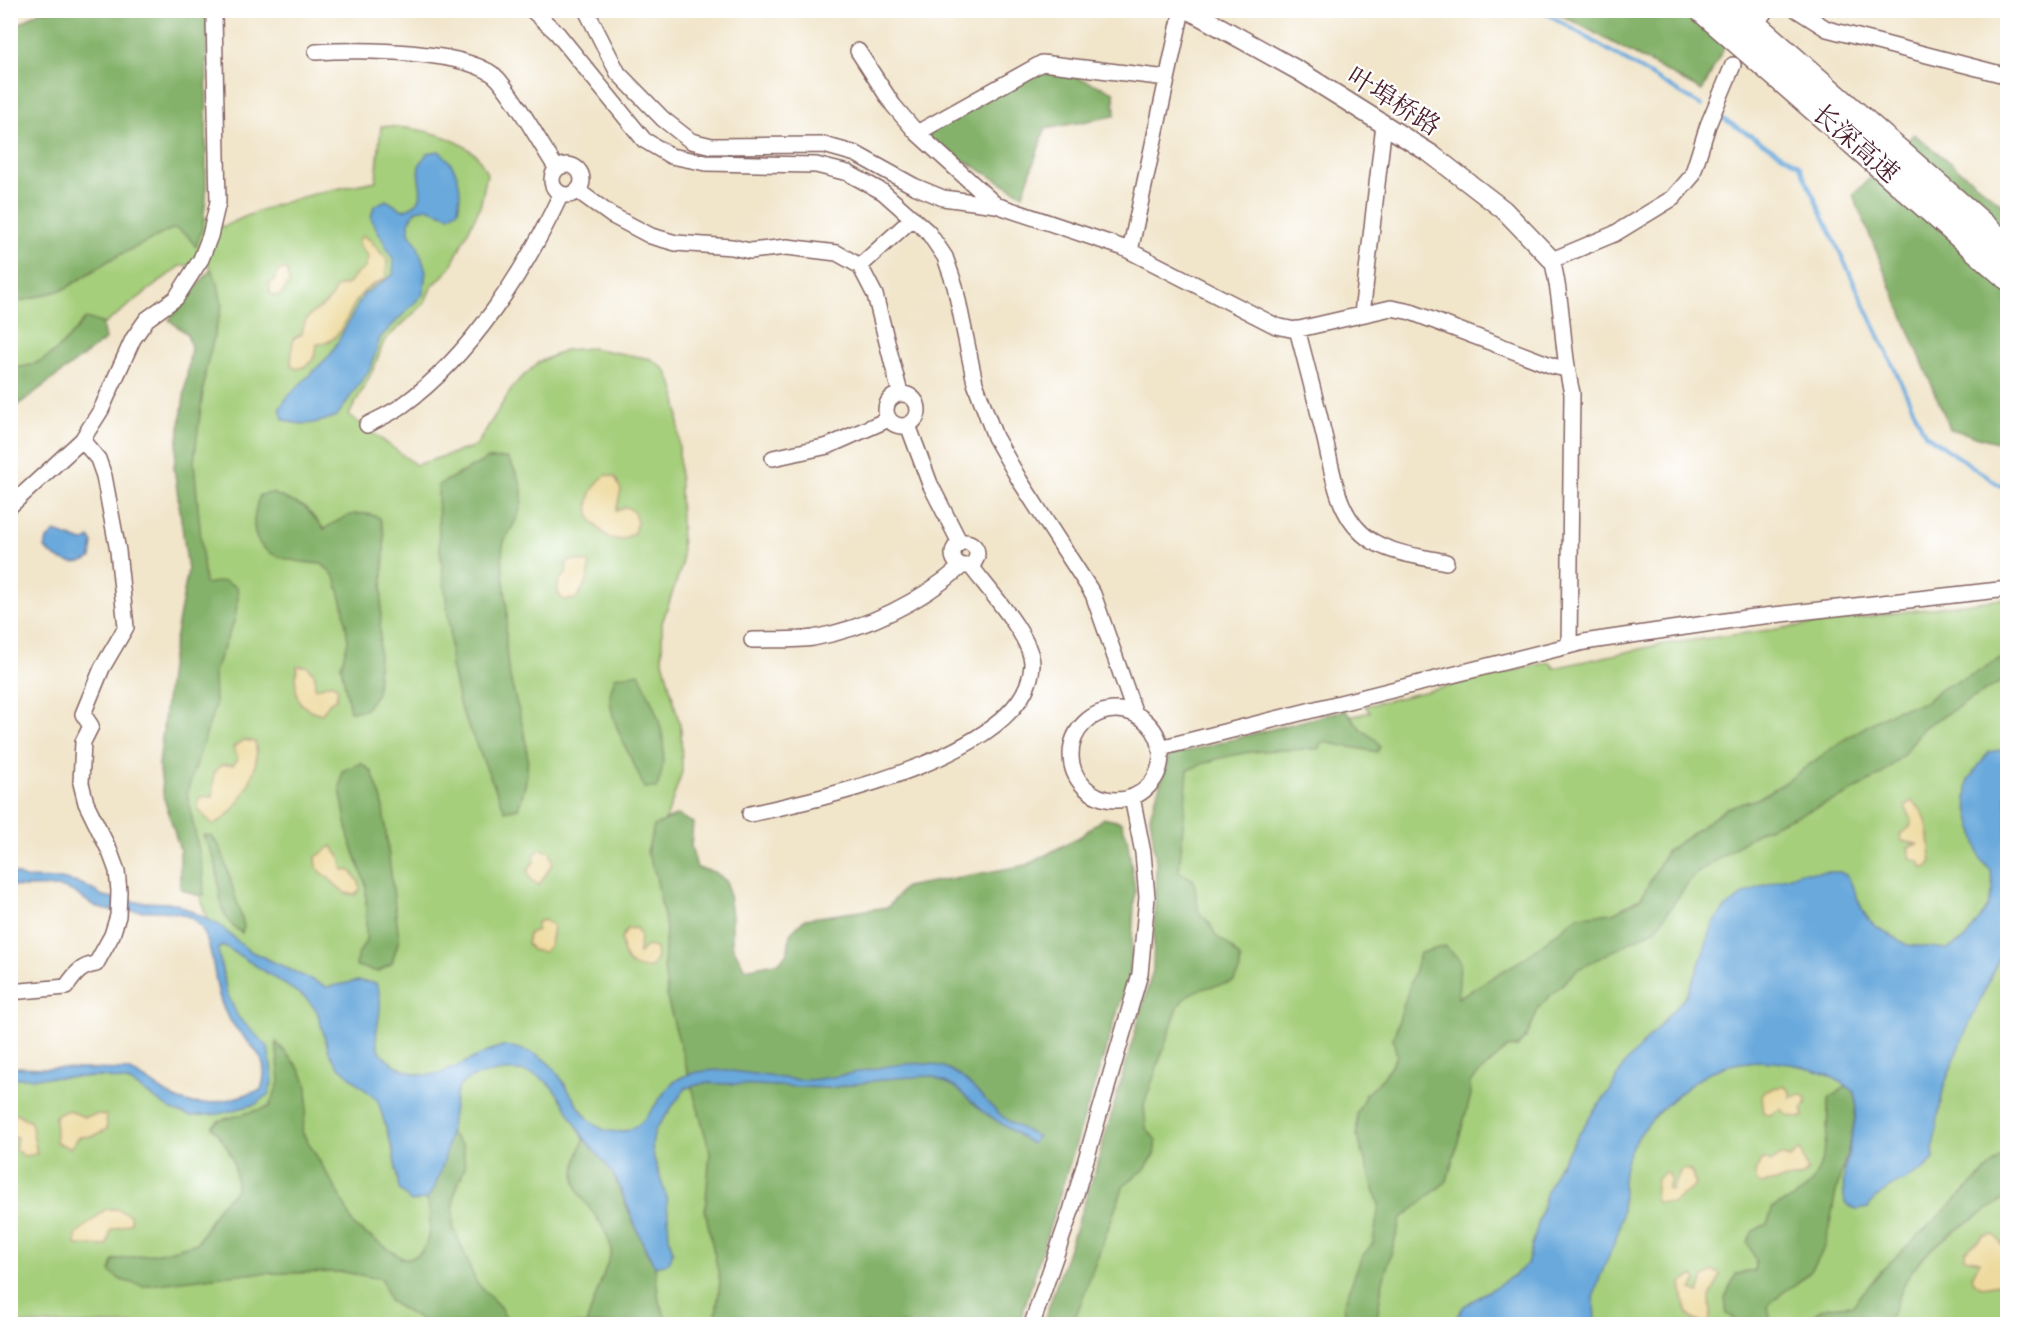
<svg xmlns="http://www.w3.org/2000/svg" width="2018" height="1335" viewBox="0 0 2018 1335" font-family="Cardo,'Noto Serif SC',serif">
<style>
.green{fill:#a6cf7b;stroke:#787753;stroke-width:1.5}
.forest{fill:#84b26b;stroke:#67684b;stroke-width:1.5}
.sand{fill:#eeda9e;stroke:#9c7c64;stroke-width:1.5}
.water{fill:#69a9dc;stroke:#5a6484;stroke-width:1.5}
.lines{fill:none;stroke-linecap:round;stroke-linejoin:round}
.stream{stroke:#69a9dc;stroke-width:4}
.minor-casing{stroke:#846463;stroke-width:18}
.tertiary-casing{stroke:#846463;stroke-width:21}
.motorway-casing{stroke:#846463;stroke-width:30}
.minor{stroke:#fff;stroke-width:15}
.tertiary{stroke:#fff;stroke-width:18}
.motorway{stroke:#fff;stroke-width:27}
.labels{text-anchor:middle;stroke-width:4.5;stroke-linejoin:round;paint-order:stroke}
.street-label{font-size:26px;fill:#4a1f2b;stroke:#fff}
</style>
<rect width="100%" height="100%" fill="#fff"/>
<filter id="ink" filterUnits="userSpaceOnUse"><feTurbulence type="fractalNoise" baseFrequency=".0167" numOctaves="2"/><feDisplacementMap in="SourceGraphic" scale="12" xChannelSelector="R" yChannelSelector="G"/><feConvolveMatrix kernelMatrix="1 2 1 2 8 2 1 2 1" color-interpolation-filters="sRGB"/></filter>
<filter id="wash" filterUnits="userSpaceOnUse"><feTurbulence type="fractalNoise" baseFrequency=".008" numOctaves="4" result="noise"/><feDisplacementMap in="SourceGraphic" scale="24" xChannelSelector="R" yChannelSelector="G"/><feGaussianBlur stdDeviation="1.35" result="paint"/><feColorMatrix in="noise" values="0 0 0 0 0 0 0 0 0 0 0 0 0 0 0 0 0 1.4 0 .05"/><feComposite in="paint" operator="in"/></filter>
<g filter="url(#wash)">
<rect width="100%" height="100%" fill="#f1e5ca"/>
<path class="green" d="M 381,126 C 412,127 449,132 475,154 C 480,158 484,168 487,174 L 480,207 L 450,268 L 431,288 L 424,304 L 384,341 L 374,368 L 349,415 L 416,465 L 476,446 L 514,385 L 539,362 L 566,350 L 591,348 L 651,359 L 666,370 L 674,387 L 678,412 L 682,565 L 662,623 L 662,657 L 681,729 L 682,772 L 660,837 L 758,1324 L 11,1324 L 11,1072 L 120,1075 L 186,1109 L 265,1092 L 269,1071 L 265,1053 L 228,1010 L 212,938 L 173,799 L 198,595 L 182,465 L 208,322 L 211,269 L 208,263 L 180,266 L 11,396 L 11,253 L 182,204 L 223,227 C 271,202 323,191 376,181 Z
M 2007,598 L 2007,1324 L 1056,1324 L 1160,969 L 1175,758 L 1370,712 L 1365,706 L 1550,662 L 1554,668 L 1658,645 Z"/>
<path class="forest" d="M 40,11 L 207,11 L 206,199 L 202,228 L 196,247 L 187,235 L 174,228 L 108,261 L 65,289 L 11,304 L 10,30 Z
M 1554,11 L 1685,11 L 1725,45 L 1702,91 Z
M 1042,63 L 1114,92 L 1115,116 L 1045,129 L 1023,195 L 917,133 Z
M 1914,134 L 2007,208 L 2007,445 L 1950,429 L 1853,195 Z
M 211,269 L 218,283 L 222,306 L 206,368 L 194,462 L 205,584 L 224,581 L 237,587 L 238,598 L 235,619 L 214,672 L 215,707 L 187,793 L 203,872 L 204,895 L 195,895 L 180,888 L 180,850 L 164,798 L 159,765 L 170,667 L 188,570 L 174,467 L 191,347 L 187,334 L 169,320 Z
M 86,318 L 102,323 L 105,340 L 11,410 L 11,367 C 44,370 66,342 86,318 Z
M 507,458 C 524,482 528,498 513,526 C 510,532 504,539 503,546 C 500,563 506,592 507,610 C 508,621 505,631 506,642 C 506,702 545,744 518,808 L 505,811 L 460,707 L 451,666 L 450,631 L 439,542 L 438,485 L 487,459 Z
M 272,493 L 305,507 L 324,529 C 344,516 358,508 380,518 L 384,533 L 384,552 L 377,693 L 365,710 L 350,711 L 341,666 L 348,641 L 343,605 L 335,577 L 322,564 C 275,560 239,553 260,495 Z
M 2007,654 L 2007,678 L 1924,727 L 1903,755 L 1881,775 L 1844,796 L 1760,831 L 1692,877 L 1656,929 L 1578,969 L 1539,1007 L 1527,1036 L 1517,1047 L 1507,1048 L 1470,1082 L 1471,1095 L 1447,1181 L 1401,1219 L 1382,1285 L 1376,1324 L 1346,1324 L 1344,1304 L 1361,1258 L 1373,1243 L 1379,1205 L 1357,1135 L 1357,1114 L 1366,1094 L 1383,1078 L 1397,1056 L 1393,1039 L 1420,953 L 1445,946 L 1460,960 L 1458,998 L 1525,958 L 1578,916 L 1613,913 L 1641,898 L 1666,852 L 1727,808 L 1757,799 L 1783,784 L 1840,742 L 1870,724 L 1896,710 L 1926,702 L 1940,689 L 1974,674 Z
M 639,673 C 658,716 673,741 657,788 L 644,788 C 635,762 609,723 610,695 C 611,689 613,683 615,677 Z
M 1345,710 L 1362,730 L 1376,740 L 1380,747 L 1377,752 L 1322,742 L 1318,749 C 1269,750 1234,749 1188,770 L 1179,872 L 1194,880 L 1199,912 L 1210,924 L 1216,936 L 1229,945 L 1240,958 L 1240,970 L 1233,982 C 1211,988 1190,986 1178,1007 L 1144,1105 L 1146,1128 L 1156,1140 L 1154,1156 L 1144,1170 L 1124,1185 L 1073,1324 L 1043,1324 L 1095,1171 L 1153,970 L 1156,862 L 1150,816 L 1169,756 Z
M 361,763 L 372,772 L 382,800 L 399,939 L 392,963 L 378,972 L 356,966 L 357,957 L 366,940 L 366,885 L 349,838 L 340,789 L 342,771 Z
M 677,815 L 693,823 L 691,846 L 697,868 L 715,872 L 727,882 L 732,916 L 732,945 L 745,969 L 780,962 L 788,951 L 790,934 L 805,919 L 888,907 L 905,887 L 1027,865 L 1081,836 L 1103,818 L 1121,822 L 1127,837 L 1135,890 L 1130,972 L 1019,1324 L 719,1324 L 716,1314 L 720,1281 L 705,1210 L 710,1152 L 668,1002 L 664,965 L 666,928 L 656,876 L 647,852 L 654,826 Z
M 203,835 L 211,836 L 221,848 L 244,926 L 242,933 C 214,916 222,889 215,861 C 212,853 207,844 203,835 Z
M 276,1042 C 311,1079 312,1082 302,1132 L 341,1197 L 354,1226 L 402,1258 C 433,1261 432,1220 427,1199 L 434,1189 L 449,1132 L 463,1146 L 465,1167 L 454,1196 L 453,1226 L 476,1282 L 500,1307 L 509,1324 L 427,1324 L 389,1301 L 382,1279 L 343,1272 L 238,1274 L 143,1286 L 121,1280 L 110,1272 L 113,1260 L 165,1252 L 197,1243 L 219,1206 L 236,1190 C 237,1163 230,1147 212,1127 L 218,1121 L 269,1107 L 280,1080 Z
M 1847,1086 L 1855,1092 C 1859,1125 1845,1157 1837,1188 C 1830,1215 1830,1244 1813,1268 C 1802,1284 1782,1289 1768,1306 L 1771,1323 L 1777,1324 L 1745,1324 L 1727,1314 L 1725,1298 L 1736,1274 L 1754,1271 L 1756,1260 L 1747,1242 L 1753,1231 L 1767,1224 L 1773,1207 C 1783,1202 1798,1197 1806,1189 C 1827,1167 1828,1128 1828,1099 Z
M 584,1139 L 603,1158 L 611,1170 L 647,1253 L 655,1266 L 659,1302 L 669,1324 L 586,1324 L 612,1250 C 597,1196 557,1203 584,1139 Z
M 2007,1151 L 2007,1197 C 1976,1219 1930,1241 1909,1275 C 1899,1291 1898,1309 1885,1324 L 1808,1324 C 1816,1305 1833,1306 1853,1305 L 1881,1271 Z"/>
<path class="sand" d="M 363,236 L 370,240 L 387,260 L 386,278 C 376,283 366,287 359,297 C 347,312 342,345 317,344 C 316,359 311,366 296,369 L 291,364 L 293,339 L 302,334 C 305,310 317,314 329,300 C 332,296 334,291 337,287 L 348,284 L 355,275 L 365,268 L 368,257 L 359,245 L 359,239 Z
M 285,269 L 288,272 L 289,284 L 281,295 L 274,296 L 270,293 L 270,282 L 274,281 L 278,271 Z
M 606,475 L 615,477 L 621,490 L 616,511 L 627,507 L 634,512 L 637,523 L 634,533 L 622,540 L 609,538 C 604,533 596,527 592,521 C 583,503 592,485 606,475 Z
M 575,560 L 590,563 L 587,582 L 576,599 L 563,600 L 558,593 L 558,581 L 566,574 L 567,562 Z
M 297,666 L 307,666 L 315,675 L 315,689 L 332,683 L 338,689 L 336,699 L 330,702 L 322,714 C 292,707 295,692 297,666 Z
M 244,740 L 255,742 C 263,768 237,815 213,825 L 197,808 L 199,798 L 213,796 L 214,773 L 221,765 L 233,765 L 238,758 L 233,747 Z
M 1912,801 C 1933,817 1927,839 1932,861 L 1928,867 L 1922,868 L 1920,862 L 1911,859 L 1908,848 L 1917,844 L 1902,841 L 1900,834 L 1910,827 L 1912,819 L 1905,807 Z
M 332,846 L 340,857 L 343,870 L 351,871 L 359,882 L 360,890 L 355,895 L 345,893 L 317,868 L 316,857 Z
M 541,849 L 550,852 L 553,863 L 539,885 L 530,879 L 528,870 L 534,862 L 534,855 Z
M 544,920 L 553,926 L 550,945 L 544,952 L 532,950 L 527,943 L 529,933 L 537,930 L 537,922 Z
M 636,928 L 640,935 L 639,953 L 647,946 L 656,948 L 657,958 L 651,968 C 629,971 623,959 621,939 L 627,929 Z
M 1783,1086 L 1790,1091 L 1790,1098 L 1800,1094 L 1806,1098 L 1806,1104 L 1802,1109 L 1804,1115 L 1801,1118 L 1787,1115 L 1781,1109 L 1770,1115 L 1764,1114 L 1762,1095 L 1766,1090 Z
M 68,1110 L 84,1117 L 99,1114 L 106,1115 L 107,1129 L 94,1136 L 79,1137 L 70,1148 L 56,1142 L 55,1116 Z
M 16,1113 L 31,1122 L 37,1154 L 24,1156 L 15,1149 L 17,1137 L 11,1137 L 10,1118 Z
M 1800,1150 L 1808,1171 L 1803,1176 L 1761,1184 L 1756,1180 L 1755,1172 L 1761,1160 L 1766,1159 L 1771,1162 L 1780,1155 L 1790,1158 Z
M 1684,1169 L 1691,1171 L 1696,1185 L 1673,1203 L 1657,1202 L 1655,1197 L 1657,1179 L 1663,1173 L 1669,1173 L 1671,1180 L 1667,1189 L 1671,1190 L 1680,1172 Z
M 106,1209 L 117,1209 L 130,1215 L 131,1223 L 111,1230 L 107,1246 L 76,1245 L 76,1234 Z
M 1994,1235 C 2009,1250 2014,1269 1999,1284 L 1982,1287 L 1975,1283 L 1972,1277 L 1980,1261 L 1965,1258 L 1965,1251 L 1984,1236 Z
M 1713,1271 L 1720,1274 C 1720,1284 1711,1289 1710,1298 C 1710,1307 1713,1313 1708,1323 C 1685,1325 1683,1301 1681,1283 L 1694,1275 L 1697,1279 L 1692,1290 L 1699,1293 L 1704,1278 Z"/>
<path class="water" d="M 439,151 C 458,166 463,187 458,210 L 449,216 L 427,208 L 416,210 L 409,222 L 409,233 L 417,244 L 426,271 L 423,294 L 380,338 L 371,367 L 337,416 C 319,423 301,428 283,419 L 280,408 L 289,395 L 331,354 L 364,294 L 393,275 L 394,261 L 371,218 L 374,206 L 386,200 L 403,210 C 433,201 415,185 419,166 C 421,162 425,157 427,153 Z
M 55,532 L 83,542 L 90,538 L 93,543 L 91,558 C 76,568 56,561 45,548 L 47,539 Z
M 2007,749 L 2007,941 L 1958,1049 L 1943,1090 L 1933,1147 L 1934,1159 C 1915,1182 1886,1180 1868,1208 L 1856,1210 L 1845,1203 C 1837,1165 1861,1130 1855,1092 C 1822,1065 1762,1053 1721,1068 C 1690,1079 1649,1117 1633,1145 C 1620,1167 1624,1186 1622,1211 C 1620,1241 1602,1264 1595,1293 C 1593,1302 1595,1315 1595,1324 L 1461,1324 L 1456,1318 L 1464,1306 L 1516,1274 L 1527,1264 L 1547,1191 L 1558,1167 L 1593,1112 L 1610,1091 L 1623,1066 L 1685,997 L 1696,974 L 1713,924 L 1724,909 L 1747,892 L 1801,872 L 1840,872 L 1848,876 L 1864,913 L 1875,926 L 1907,945 L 1948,949 L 1965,939 L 1988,907 L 1993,890 L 1991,871 L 1981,860 L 1978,851 L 1966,799 L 1968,780 L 1989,752 Z
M 11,872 L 25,878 L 61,879 L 82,884 L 103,896 L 137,902 L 175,903 L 219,925 L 248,950 L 327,987 L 358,981 L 376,983 C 388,1011 370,1031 379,1049 C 382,1056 392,1064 399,1067 C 432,1086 452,1067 483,1054 C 488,1052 494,1048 500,1047 C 511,1045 529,1051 539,1056 C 567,1071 577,1125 609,1131 C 651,1138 654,1090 682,1077 C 719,1060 769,1081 808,1080 C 849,1078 903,1055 943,1067 C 967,1075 983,1101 1002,1116 C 1013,1125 1025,1131 1038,1136 L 1032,1144 L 982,1111 L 955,1087 L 931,1076 L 894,1078 L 829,1088 L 704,1083 L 686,1088 L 655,1130 L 652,1145 L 654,1158 L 667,1199 L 669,1237 L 673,1252 L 669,1263 L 655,1266 C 639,1241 631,1211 618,1183 C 608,1162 594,1153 583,1136 C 558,1097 552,1064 497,1072 C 485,1074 468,1076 460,1086 C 454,1095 455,1103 453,1113 C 449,1139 444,1177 427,1199 L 411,1202 L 399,1189 L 393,1151 L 378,1101 L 337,1065 L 329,1052 L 317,1011 L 306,998 L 223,945 L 218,950 L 227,993 L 238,1017 L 268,1047 L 273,1080 L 268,1095 L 256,1104 L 219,1114 L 190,1116 L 172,1110 L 130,1082 L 103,1077 L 11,1078 L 10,1067 L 128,1070 C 146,1077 160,1091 177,1099 C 204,1111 235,1097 261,1090 C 274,1052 244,1045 228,1017 C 212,991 217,956 202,929 C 186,900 129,916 102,909 C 89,906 79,893 67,889 C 49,884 30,889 12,886 Z"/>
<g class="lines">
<path class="stream" d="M 1541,10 L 1702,106
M 1722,118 L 1799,165 L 1925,434 L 2008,491"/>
</g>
</g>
<g filter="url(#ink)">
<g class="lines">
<defs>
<path id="minor" d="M 532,10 L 557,33 L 644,140 L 671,156 L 706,163 L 816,165 L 848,173 L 883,192 L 928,232 L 945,257 L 955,286 L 975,383 L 995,437 L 1020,481 L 1093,594 L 1135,714
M 586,10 L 618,73 L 663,119 L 691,141 L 712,146 L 824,145 L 856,154 L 914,186 L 943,198 L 996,205 L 1124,248 L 1276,326 L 1295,330 L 1391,308 L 1411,312 L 1553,366 L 1566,369
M 1797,10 L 1827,29 L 2008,76
M 1761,17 L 1766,10
M 858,51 L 893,105 L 917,133 L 996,205
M 316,52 C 355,49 473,49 499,80 C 521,107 538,140 557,169
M 917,133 L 1042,63 L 1167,78
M552 180a15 15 0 1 1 30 0a15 15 0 1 1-30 0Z
M 578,191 L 611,215 L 651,236 L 676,243 L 732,247 L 750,251 L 787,247 L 837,253 L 860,266 L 875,295 L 900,393
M 1130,251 L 1182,10
M 860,266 L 913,218
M 1362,314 L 1384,124
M 1297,329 C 1306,363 1315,397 1323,431 C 1333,469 1335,518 1372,541 C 1394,554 1422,557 1446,562
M886 410a16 16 0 1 1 32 0a16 16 0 1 1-32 0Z
M 367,425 C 378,419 392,413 403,405 C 471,356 526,269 561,194
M 908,425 L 930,484 L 960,543
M 773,458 L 828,446 L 889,419
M 10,506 L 82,440 L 101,410 L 133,339 L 147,319 L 176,298 L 201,259 L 210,236 L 218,202 L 214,16 L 217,10
M953 554a12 12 0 1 1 24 0a12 12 0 1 1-24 0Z
M 752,640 C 772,639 793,641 813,638 C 868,628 920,602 962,566
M 1569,646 L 1572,393 C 1561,349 1564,304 1552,260 L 1614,234 L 1673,198 L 1692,176 L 1708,125 L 1733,65
M1071 755a45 45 0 1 1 90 0a45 45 0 1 1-90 0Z
M 1160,748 L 1584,642 L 1746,618 L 2008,589
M 750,814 C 819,799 1028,755 1032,665 C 1033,638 986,587 970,565
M 10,992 L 66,987 C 75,974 81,966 96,964 L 112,935 L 118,916 L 119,891 L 117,871 L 110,852 L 86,803 L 81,783 L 83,742 L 91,726 L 83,714 L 102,668 L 126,627 L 118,551 L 104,476 L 98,459 L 82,440
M 1032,1324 L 1071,1211 L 1140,974 L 1147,897 L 1143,853 L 1132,797"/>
<path id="tertiary" d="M 1189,10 L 1299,71 L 1431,154 L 1504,210 L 1552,260"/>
<path id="motorway" d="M 1704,10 L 2008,276
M 1735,10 L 2008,249"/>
</defs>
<use href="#minor" class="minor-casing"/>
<use href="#tertiary" class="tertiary-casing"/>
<use href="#motorway" class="motorway-casing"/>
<use href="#minor" class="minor"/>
<use href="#tertiary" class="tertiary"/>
<use href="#motorway" class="motorway"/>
</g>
</g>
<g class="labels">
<g class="street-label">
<text transform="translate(1394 101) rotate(32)" y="9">叶埠桥路</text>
<text transform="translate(1856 143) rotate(41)" y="9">长深高速</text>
</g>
</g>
<rect width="2018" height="1335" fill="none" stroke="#fff" stroke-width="36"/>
</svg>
